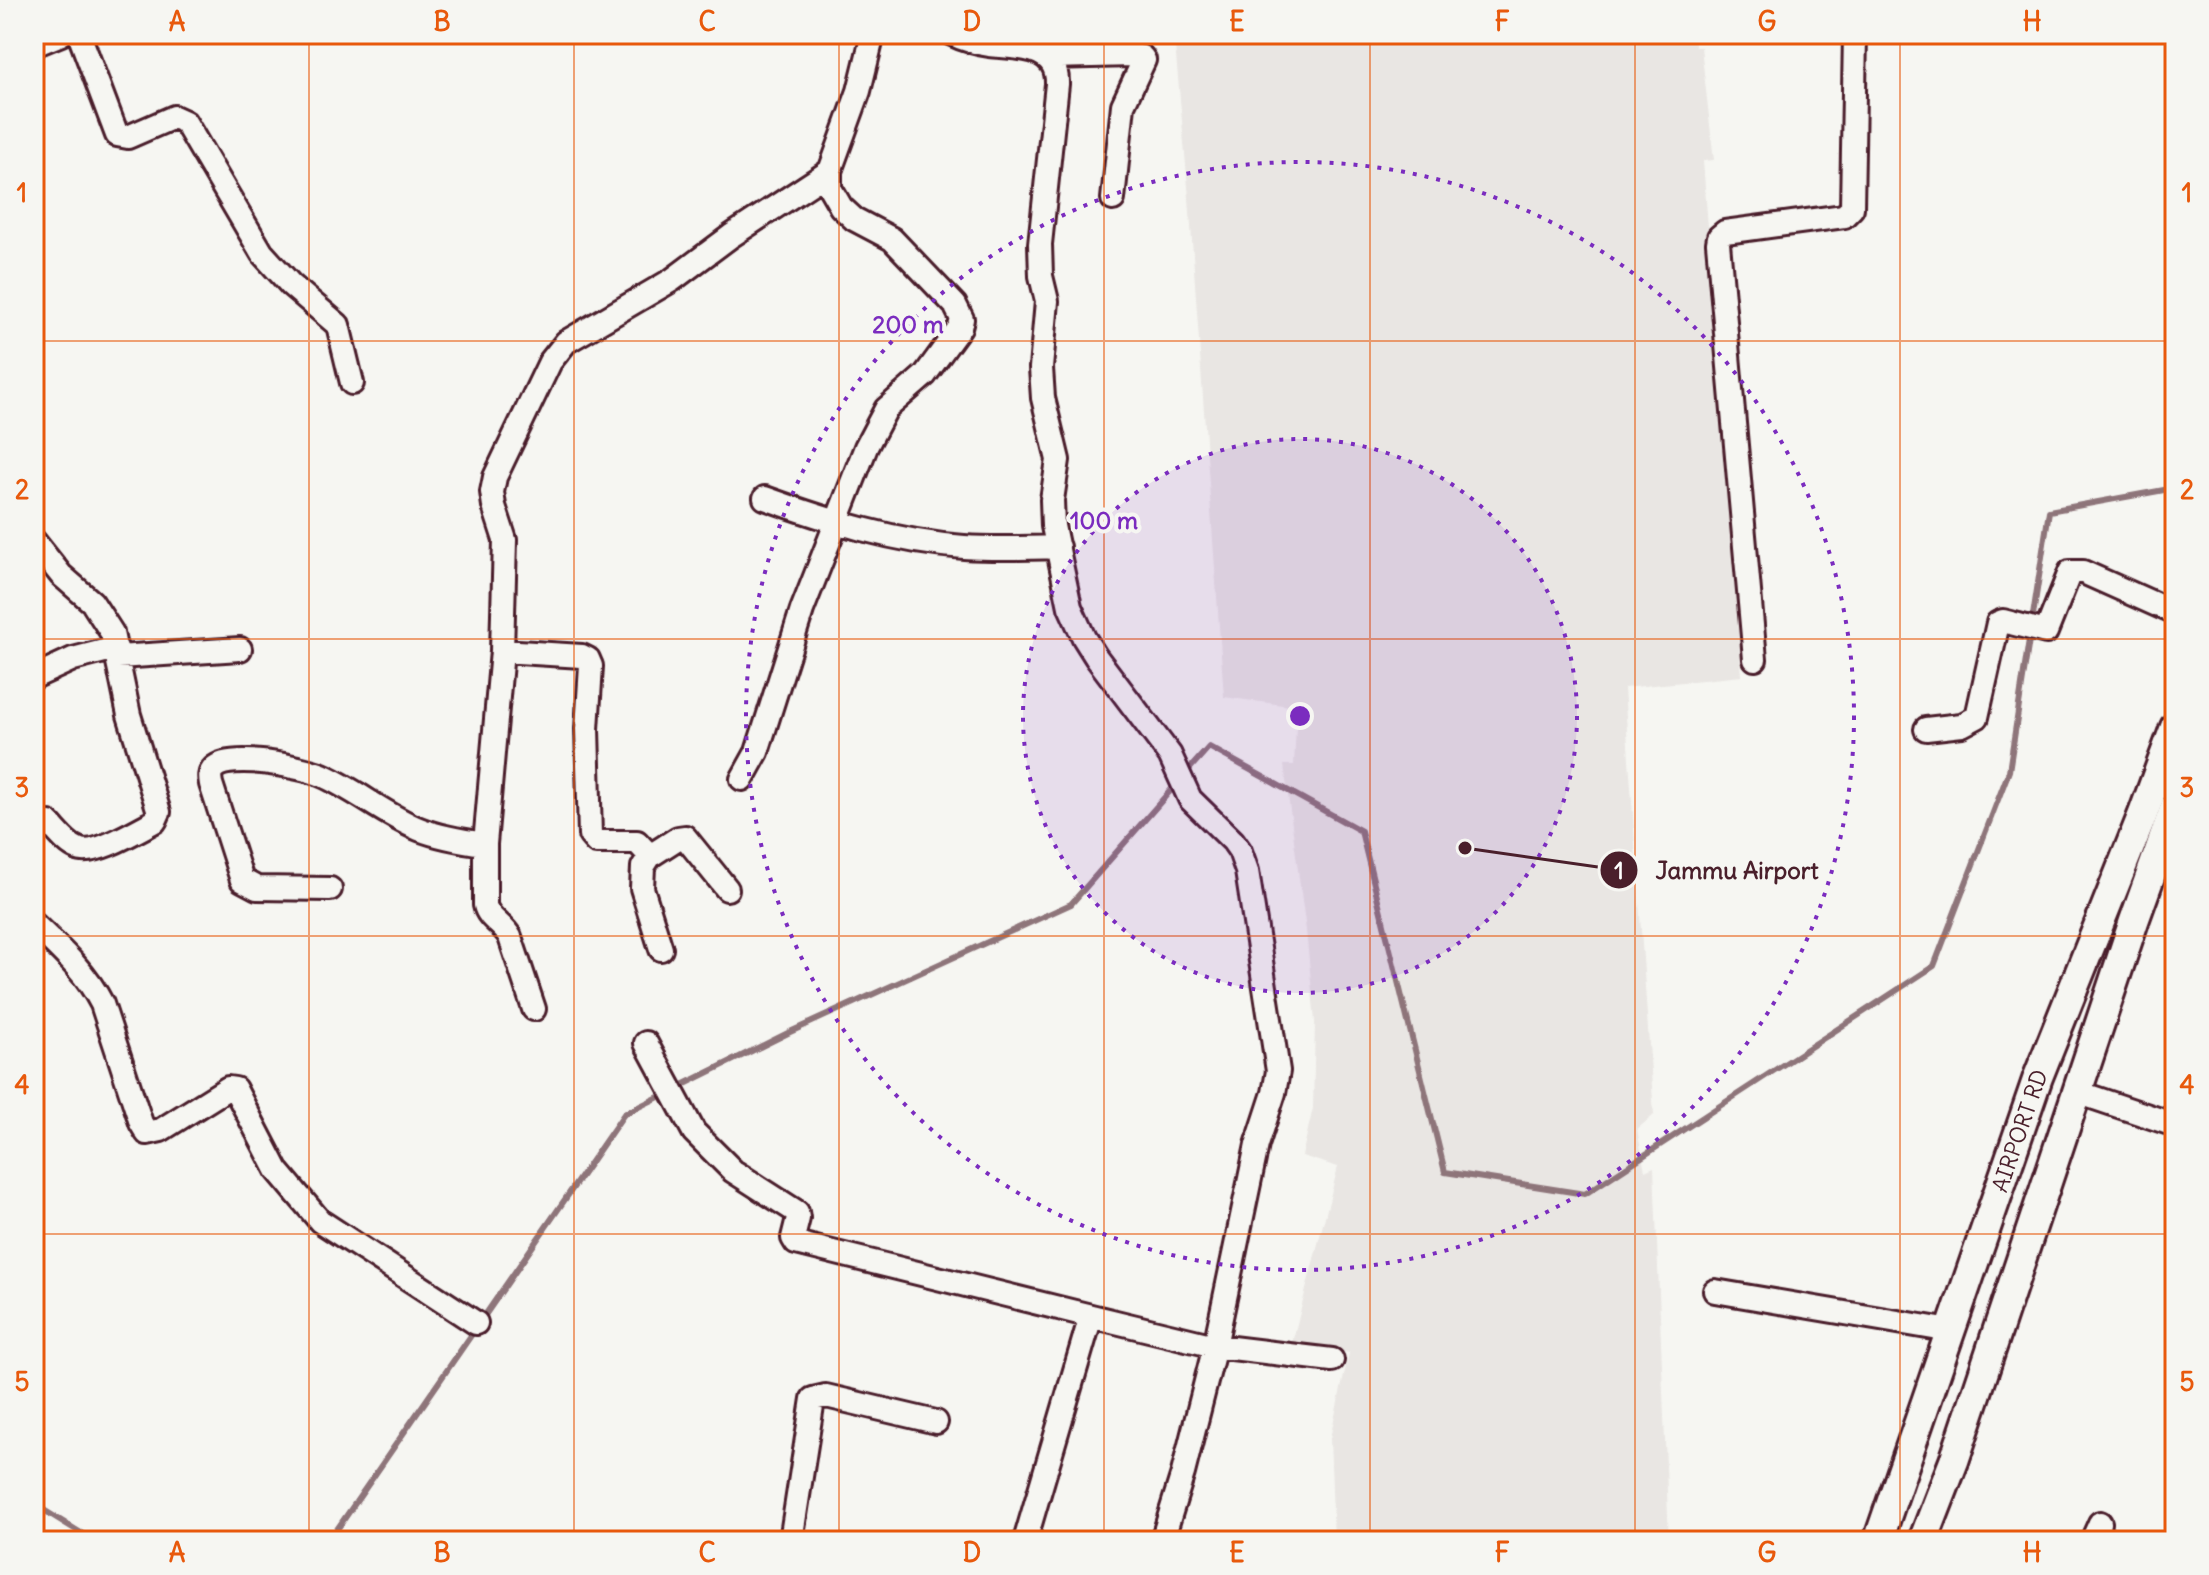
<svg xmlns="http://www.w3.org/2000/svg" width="2209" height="1575" viewBox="0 0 2209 1575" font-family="Delius,sans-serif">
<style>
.built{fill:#e9e6e3}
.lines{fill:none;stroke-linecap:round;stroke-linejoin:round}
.stream{stroke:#8e747a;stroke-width:6}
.minor-casing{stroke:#4a1f2b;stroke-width:28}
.major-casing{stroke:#4a1f2b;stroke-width:34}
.minor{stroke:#f6f6f2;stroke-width:22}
.major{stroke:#f6f6f2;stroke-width:28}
.grid{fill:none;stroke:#e8590c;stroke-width:2;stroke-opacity:0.55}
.ring{fill:none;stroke:#7b2cbf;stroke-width:4;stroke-dasharray:4 8}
.labels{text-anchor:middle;stroke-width:8;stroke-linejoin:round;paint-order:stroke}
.street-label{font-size:22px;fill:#4a1f2b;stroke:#f6f6f2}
.centre{fill:#7b2cbf;stroke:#f6f6f2;stroke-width:4}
.ring-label{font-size:24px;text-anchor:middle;font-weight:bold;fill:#7b2cbf;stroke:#f6f6f2;stroke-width:8;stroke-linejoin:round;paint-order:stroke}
.leader{fill:none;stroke:#4a1f2b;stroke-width:3}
.callout-dot{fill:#4a1f2b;stroke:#f6f6f2;stroke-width:3}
.mark-label{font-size:24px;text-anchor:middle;font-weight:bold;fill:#fff}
.callout-label{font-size:24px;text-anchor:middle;font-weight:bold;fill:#4a1f2b;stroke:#f6f6f2;stroke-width:8;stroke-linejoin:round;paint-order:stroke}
.neatline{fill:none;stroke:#e8590c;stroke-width:3}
.grid-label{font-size:26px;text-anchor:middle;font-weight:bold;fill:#e8590c}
</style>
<rect width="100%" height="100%" fill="#f6f6f2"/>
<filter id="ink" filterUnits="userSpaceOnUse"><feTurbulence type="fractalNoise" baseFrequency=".0125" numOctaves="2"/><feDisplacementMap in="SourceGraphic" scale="16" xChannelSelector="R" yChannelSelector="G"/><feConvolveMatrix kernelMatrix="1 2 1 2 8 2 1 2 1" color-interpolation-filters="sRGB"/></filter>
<g filter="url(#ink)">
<path class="built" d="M 1174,34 L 1694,34 L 1695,47 L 1701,47 L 1714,160 L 1703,161 L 1742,676 L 1624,688 L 1654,1115 L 1637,1129 L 1645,1171 L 1654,1167 L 1669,1541 L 1334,1541 L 1330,1438 L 1349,1353 L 1292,1343 L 1338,1167 L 1302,1156 L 1313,1108 L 1315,1022 L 1306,930 L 1284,765 L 1294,765 L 1297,707 L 1224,697 L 1189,198 Z"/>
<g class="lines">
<path class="stream" d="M 2032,622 L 2049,511 L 2175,488
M 1185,774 L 1209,747 L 1361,831 L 1445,1172 L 1585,1194 L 1934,966 L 2009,771 L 2030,633
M 677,1088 L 790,1032 L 1071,904 L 1178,782
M 34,1504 L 94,1541
M 329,1541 L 624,1114 L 667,1093"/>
<defs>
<path id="minor" d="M 79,34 L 117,135 L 128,137 L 174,117 L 185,122 L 262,253 L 291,285 L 338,325 L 352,383
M 952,34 C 964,40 976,43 989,45 C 1018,48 1058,45 1057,84 L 1040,244 L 1041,276 L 1047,301 L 1041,368 L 1043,398 L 1058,460 L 1052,500 L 1053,526 L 1070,607 L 1084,638 L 1096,657 L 1170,755 L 1190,799 L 1233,841 L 1240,851 L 1247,871 L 1278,1071 L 1274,1093 L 1257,1145 L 1215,1346 L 1183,1473 L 1162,1541
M 34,45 L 61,34
M 1049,57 L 1134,55 L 1142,57 L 1144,60 L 1123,105 L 1113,199
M 765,498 C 829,521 896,542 964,547 C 995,549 1027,548 1058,547
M 34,541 L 61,575 L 92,602 L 112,633 L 129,715 L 159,812 L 155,821 C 139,829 94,857 78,849 C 67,845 57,831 49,823
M 502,651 L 505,540 L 494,506 L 492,492 L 495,477 L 550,362 L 566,342 L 672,280 L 731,236 L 830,171
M 118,657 L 240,649
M 1755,659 L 1718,243 L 1719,237 L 1725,232 L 1844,216 L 1852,208 L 1855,34
M 34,677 L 73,659 L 116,648
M 1926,729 L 1962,725 L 1977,717 L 1998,623 L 2003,621 L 2046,632 L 2070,572 L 2083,572 L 2175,613
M 742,779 L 757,752 L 802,610 L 866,447 L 886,409 L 925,375 L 960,327 L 962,319 L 955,305 L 892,239 L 854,219 L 841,207 L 830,188 L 830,171 L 859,91 L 873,34
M 330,889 L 257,888 L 242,880 L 211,784 C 210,778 209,773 214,768 C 230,752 303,767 322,775 C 356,790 385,815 419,829 C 439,837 463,841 485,844
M 34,924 C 60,949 86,972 102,1004 L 141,1123 L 147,1133 L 161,1130 L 228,1088 L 235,1089 L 277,1170 L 320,1221 L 476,1323
M 661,949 L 642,888 L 643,867 L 650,856 L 678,838 L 685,837 L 727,889
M 534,1009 L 510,937 C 503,924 488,919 485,905 L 485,844 L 502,651 L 582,656 L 588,659 L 591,666 L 587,729 L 590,835 L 596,842 L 637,842 L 650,856
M 646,1043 L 694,1132 L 733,1171 L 797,1212 L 798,1218 L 793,1238 L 796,1243 L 1091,1316 L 1025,1541
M 2077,1092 L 2175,1125
M 1715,1291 L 1951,1331
M 1091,1316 L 1215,1346 L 1332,1360
M 791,1541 L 813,1399 L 826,1396 L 936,1422
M 2092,1541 L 2100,1523"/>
<g id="major">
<path id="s1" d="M 1878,1541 L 2038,1077 L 2143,814 L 2175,727"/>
<path d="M 1923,1541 L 1954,1461 L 2134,921 L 2175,807"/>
</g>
</defs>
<use href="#minor" class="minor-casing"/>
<use href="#major" class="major-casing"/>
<use href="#minor" class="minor"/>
<use href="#major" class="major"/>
</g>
</g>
<path class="grid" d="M 309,34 L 309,1541M 574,34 L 574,1541M 839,34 L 839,1541M 1104,34 L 1104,1541M 1370,34 L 1370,1541M 1635,34 L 1635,1541M 1900,34 L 1900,1541M 34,341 L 2175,341M 34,639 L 2175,639M 34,936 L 2175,936M 34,1234 L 2175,1234"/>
<circle cx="1300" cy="716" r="277" fill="#7b2cbf" fill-opacity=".12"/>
<g class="ring">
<circle cx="1300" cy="716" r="277"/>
<circle cx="1300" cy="716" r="554"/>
</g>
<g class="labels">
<g class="street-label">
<text dy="8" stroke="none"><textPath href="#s1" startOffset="434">AIRPORT RD</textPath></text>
</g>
</g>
<circle cx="1300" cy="716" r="12" class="centre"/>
<g class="ring-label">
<text x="908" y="333">200 m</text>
<text x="1104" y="529">100 m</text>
</g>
<path class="leader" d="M1465 848L1619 870"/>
<g class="callout-dot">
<circle cx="1465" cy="848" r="8"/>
<circle cx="1619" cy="870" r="20"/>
</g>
<g class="mark-label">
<text x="1619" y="879">1</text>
</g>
<g class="callout-label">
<text x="1737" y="879">Jammu Airport</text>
</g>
<rect width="2209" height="1575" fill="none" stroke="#f6f6f2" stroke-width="88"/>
<rect x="44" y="44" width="2121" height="1487" class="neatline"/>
<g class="grid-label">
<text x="177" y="31">A</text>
<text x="442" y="31">B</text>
<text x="707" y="31">C</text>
<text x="972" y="31">D</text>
<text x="1237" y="31">E</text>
<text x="1502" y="31">F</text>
<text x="1767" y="31">G</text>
<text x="2032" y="31">H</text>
<text x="22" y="202">1</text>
<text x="2187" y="202">1</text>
<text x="22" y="499">2</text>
<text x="2187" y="499">2</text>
<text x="22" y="797">3</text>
<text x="2187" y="797">3</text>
<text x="22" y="1094">4</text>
<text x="2187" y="1094">4</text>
<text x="22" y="1391">5</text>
<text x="2187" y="1391">5</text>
<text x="177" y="1562">A</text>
<text x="442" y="1562">B</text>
<text x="707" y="1562">C</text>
<text x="972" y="1562">D</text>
<text x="1237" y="1562">E</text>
<text x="1502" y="1562">F</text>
<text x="1767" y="1562">G</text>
<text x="2032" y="1562">H</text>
</g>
</svg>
